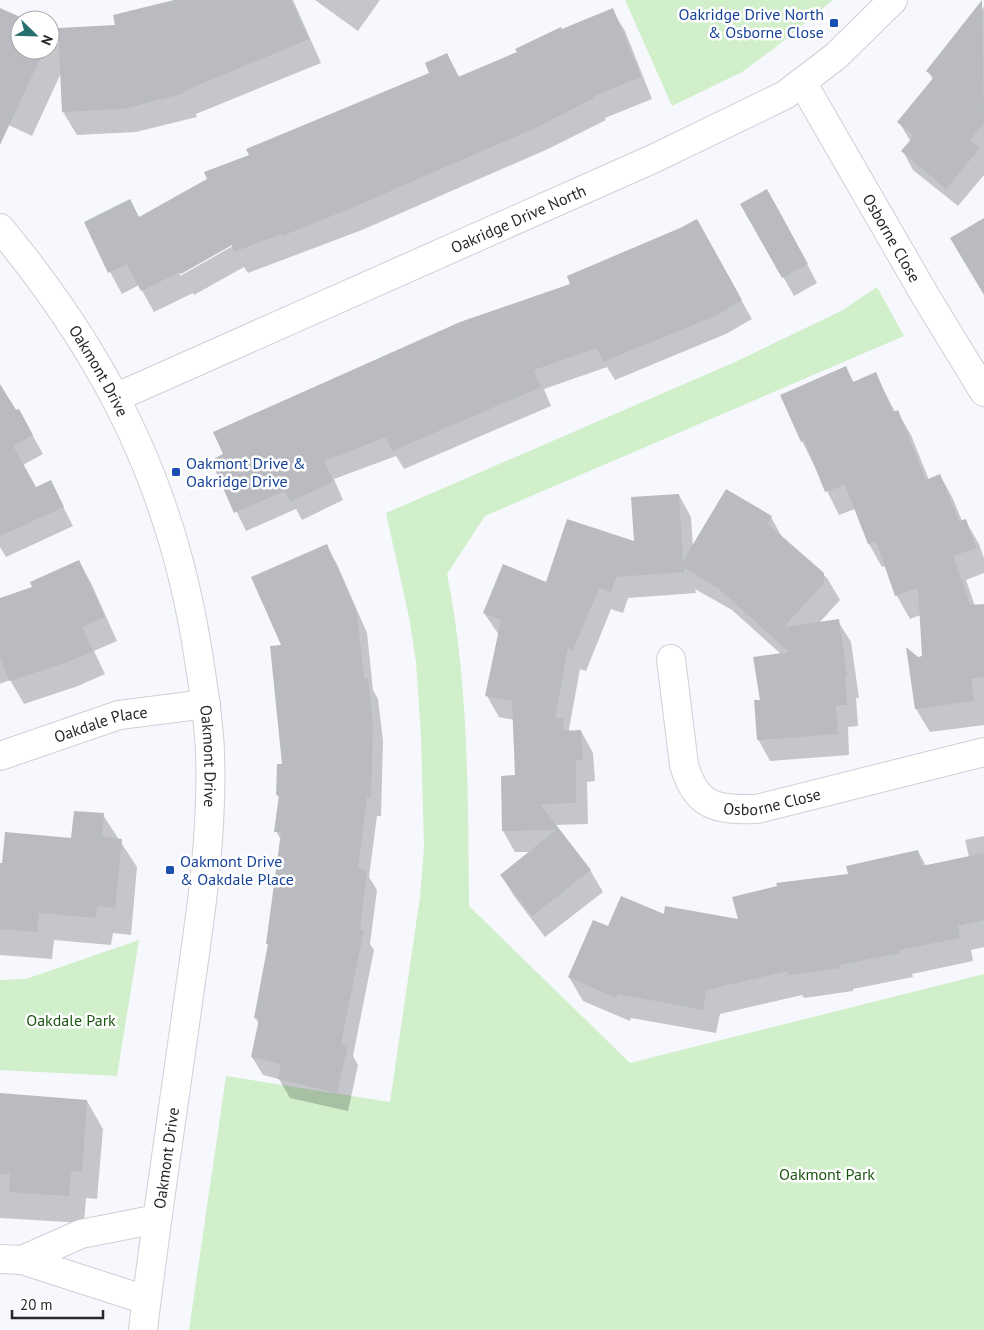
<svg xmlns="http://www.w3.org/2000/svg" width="984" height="1330" viewBox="0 0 984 1330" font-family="'PT Sans',sans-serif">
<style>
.green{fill:#d1efcb}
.shadow{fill:#0003;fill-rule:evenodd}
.building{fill:#b9bbc0}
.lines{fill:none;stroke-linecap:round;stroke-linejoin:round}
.minor-casing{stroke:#ced0d5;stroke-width:30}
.minor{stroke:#fff;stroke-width:28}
.transit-dot{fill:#1a4fb4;stroke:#fff;stroke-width:2}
.labels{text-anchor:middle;stroke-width:5;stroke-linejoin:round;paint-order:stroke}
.transit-label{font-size:16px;fill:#164399;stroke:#fff;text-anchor:start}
.street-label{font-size:16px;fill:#28282a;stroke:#fff}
.park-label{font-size:16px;fill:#1b5611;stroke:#fff}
</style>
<rect width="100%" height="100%" fill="#f6f8fd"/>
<path class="green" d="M 625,0 L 833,0 L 772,50 L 742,72 L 672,106 Z
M 877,287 L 904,336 L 485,516 L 447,574 C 469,683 468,795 469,906 L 630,1063 L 984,974 L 984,1330 L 189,1330 L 226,1076 L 390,1102 L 420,897 L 424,847 L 421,736 L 416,662 L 409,617 L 386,513 L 735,362 L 843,310 Z
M 139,940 L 117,1076 L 0,1070 L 0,980 L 26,979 Z"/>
<path class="shadow" d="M 179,0 L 293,0 L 321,63 L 196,114 L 197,117 L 136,132 L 77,135 L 63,112 L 61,73 L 32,136 L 0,121 L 0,12 L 24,20 L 20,20 L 20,50 L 50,50 L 50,32 L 60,46 Z
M 315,0 L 380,0 L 358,31 Z
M 984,6 L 984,175 L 958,206 L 913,170 L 903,151 L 911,142 L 899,122 L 933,80 L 928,71 L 980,14 Z
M 612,10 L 625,31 L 652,99 L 605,118 L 606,120 L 548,149 L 362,230 L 248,273 L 244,267 L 194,295 L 193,293 L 154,312 L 139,285 L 122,294 L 110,272 L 130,201 L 139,218 L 250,156 L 431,74 L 447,54 L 460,78 ZM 237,241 L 238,243 L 180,276 L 180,273 Z
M 742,204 L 778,209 L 817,283 L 794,296 Z
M 696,221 L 752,319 L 726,334 L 615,380 L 607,367 L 544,389 L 551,406 L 404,469 L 396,456 L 334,479 L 343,500 L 302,520 L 296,509 L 246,531 L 212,461 L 572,285 Z
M 845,367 L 854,383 L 875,373 L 895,412 L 897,411 L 911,435 L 929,480 L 940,475 L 953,499 L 962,521 L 965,520 L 979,544 L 984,558 L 984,573 L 966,580 L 975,606 L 984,605 L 984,725 L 930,732 L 916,709 L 908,650 L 917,658 L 923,657 L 921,615 L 910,619 L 897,596 L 886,566 L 882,567 L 869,544 L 855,509 L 839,515 L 802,441 Z
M 0,386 L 29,429 L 43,454 L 23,465 L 36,488 L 50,481 L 73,526 L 6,557 L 0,547 Z
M 679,495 L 691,517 L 693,548 L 771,517 L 783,539 L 827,578 L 840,600 L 819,623 L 838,621 L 851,642 L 859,698 L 856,698 L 858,726 L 848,727 L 849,755 L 770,761 L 758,739 L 761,701 L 781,654 L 732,610 L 695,589 L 696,593 L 628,598 L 623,613 L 611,609 L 586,671 L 580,669 L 569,729 L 570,732 L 581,731 L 593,753 L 595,781 L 587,782 L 588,824 L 555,825 L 590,870 L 603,892 L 545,937 L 514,896 L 501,875 L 530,852 L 515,852 L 503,831 L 517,777 L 514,720 L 499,717 L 487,696 L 499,635 L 484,613 L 635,543 Z
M 326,546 L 337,564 L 367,633 L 373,690 L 378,699 L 383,741 L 381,816 L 377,816 L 369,877 L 377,890 L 370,944 L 374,950 L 353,1056 L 358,1065 L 348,1111 L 290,1098 L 279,1079 L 263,1075 L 252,1057 L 259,1024 L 255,1017 L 269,947 L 267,944 L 281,840 L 276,831 L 280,799 L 277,795 L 283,766 L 283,646 Z
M 79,561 L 92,585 L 117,641 L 94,651 L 105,674 L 78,686 L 24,704 L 10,680 L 0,684 L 0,600 L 33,588 Z
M 103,815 L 137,867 L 131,935 L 113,933 L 111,945 L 54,940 L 52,959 L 0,955 L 0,864 L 73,839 Z
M 984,836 L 984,947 L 971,950 L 973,961 L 912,974 L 913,977 L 853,989 L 853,991 L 804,998 L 802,995 L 720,1014 L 716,1033 L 631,1018 L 630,1021 L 583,1001 L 569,977 L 609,928 L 665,916 L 739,921 L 849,875 L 918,851 L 926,866 L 969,857 L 965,840 Z
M 0,1095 L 87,1101 L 103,1129 L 97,1199 L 86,1198 L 84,1223 L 0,1218 Z"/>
<path class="building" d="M 174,0 L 291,0 L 309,39 L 184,91 L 185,93 L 123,109 L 62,112 L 58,28 L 115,25 L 113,15 Z
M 982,0 L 984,123 L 970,140 L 980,148 L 946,189 L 901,151 L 914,136 L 897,122 L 934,77 L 926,71 Z
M 0,8 L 27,20 L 20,20 L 20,50 L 44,50 L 0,145 Z
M 613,8 L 641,77 L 593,96 L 594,98 L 535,128 L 349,209 L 282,236 L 281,234 L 234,252 L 232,245 L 181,274 L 180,272 L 141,291 L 127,264 L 108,273 L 84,222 L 130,199 L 139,217 L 207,179 L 204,172 L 249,155 L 246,149 L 429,73 L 425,63 L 447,53 L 458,77 L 517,52 L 515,49 L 561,27 L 562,29 Z
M 767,189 L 808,264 L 782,278 L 740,204 Z
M 984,218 L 984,295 L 950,238 Z
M 697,219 L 742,300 L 717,315 L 603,362 L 597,348 L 534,370 L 541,387 L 392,451 L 386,437 L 324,461 L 334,481 L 290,502 L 285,491 L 234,513 L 211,460 L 223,454 L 213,432 L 460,322 L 570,284 L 567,276 L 680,228 Z
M 846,366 L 853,382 L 876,372 L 893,412 L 898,410 L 926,480 L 940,474 L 959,521 L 966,519 L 976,548 L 953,556 L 970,605 L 984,604 L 984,677 L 971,679 L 974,701 L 915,709 L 906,647 L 918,657 L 922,656 L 918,588 L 895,596 L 876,541 L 868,544 L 845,485 L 825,492 L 804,440 L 801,442 L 780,395 Z
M 0,384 L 16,410 L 19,409 L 33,435 L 13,446 L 36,487 L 51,480 L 64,507 L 0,536 Z
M 726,489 L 772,516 L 768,524 L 824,573 L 824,583 L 784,627 L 839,619 L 847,676 L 845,677 L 847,705 L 836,705 L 838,734 L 757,740 L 754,700 L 760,700 L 753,657 L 789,652 L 718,588 L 684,568 L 684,572 L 616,577 L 611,592 L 599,588 L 573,650 L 568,648 L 555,718 L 563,718 L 564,731 L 581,730 L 583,760 L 576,760 L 576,803 L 540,804 L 591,870 L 532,916 L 500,875 L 556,830 L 502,831 L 501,776 L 515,775 L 512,701 L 485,696 L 501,620 L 483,613 L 503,564 L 546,582 L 567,519 L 634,541 L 631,497 L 679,494 L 683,561 Z
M 327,544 L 357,613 L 364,679 L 368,679 L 373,722 L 371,798 L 367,797 L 358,869 L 367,870 L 360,930 L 364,930 L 341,1044 L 348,1045 L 337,1093 L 278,1079 L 281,1064 L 251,1057 L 259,1019 L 254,1018 L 268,944 L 266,944 L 281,832 L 274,832 L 279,795 L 276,795 L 277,764 L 282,764 L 270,646 L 281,645 L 251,577 Z
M 79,560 L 105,617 L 82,627 L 93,651 L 65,663 L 9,681 L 0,656 L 0,598 L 32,587 L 30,582 Z
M 74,811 L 104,813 L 102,837 L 122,839 L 115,908 L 97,906 L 96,918 L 39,913 L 37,932 L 0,929 L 0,863 L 2,863 L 5,832 L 71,838 Z
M 918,850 L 922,866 L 984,853 L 984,920 L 958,926 L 960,938 L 899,950 L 900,953 L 840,965 L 840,968 L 788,975 L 788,971 L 706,990 L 703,1010 L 618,994 L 616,998 L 568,977 L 593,920 L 608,926 L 621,896 L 664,914 L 665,906 L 738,919 L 732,897 L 777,886 L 776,883 L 848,874 L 846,866 Z
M 0,1093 L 87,1100 L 82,1172 L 71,1171 L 69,1196 L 9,1192 L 10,1174 L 0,1174 Z"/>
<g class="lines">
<defs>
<g id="minor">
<path id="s1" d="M 802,82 L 926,297 L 984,392"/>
<path id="s2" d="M 0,228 C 109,359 174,491 199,660 C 204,691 209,722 210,753 C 213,836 200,919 188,1002 C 173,1111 156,1220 143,1330"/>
<path id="s3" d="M 117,397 L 655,158 L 785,95 L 836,56 L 893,0"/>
<path id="s4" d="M 671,659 L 684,765 C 696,807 716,810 757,809 L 984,752"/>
<path id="s5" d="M 0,756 L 119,715 L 206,704"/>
<path d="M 0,1259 L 22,1260 L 146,1300"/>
<path d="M 22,1260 L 81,1234 L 157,1219"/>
</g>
</defs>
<use href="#minor" class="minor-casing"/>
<use href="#minor" class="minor"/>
</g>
<g class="transit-dot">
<rect x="829" y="18" width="10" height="10" rx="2.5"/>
<rect x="171" y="467" width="10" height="10" rx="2.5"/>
<rect x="165" y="865" width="10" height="10" rx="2.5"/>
</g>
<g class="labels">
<g class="transit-label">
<text x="824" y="20" text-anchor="end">Oakridge Drive North<tspan x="824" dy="18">&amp; Osborne Close</tspan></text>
<text x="186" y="469">Oakmont Drive &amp;<tspan x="186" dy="18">Oakridge Drive</tspan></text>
<text x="180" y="867">Oakmont Drive<tspan x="180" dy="18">&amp; Oakdale Place</tspan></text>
</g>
<g class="street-label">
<text dy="6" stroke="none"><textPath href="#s3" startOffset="439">Oakridge Drive North</textPath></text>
<text dy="6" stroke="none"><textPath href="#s1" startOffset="180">Osborne Close</textPath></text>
<text dy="6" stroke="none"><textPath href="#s2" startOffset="174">Oakmont Drive</textPath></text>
<text dy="6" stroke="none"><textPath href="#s5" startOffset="106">Oakdale Place</textPath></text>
<text dy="6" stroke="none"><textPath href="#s2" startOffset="579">Oakmont Drive</textPath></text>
<text dy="6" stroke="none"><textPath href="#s4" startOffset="218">Osborne Close</textPath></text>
<text transform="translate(166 1158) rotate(-82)" y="6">Oakmont Drive</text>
</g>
<g class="park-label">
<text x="71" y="1026">Oakdale Park</text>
<text x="827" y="1180">Oakmont Park</text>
</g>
</g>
<g transform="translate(35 35) rotate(113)"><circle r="24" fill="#ffffff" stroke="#a9a9aa"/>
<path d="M0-4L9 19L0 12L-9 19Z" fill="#25706e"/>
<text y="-8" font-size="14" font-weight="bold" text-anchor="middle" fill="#28282a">N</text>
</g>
<path d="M12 1310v8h91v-8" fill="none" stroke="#28282a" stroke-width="2.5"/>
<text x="20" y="1310" font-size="15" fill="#28282a" stroke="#ffffff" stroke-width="4" paint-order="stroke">20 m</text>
</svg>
